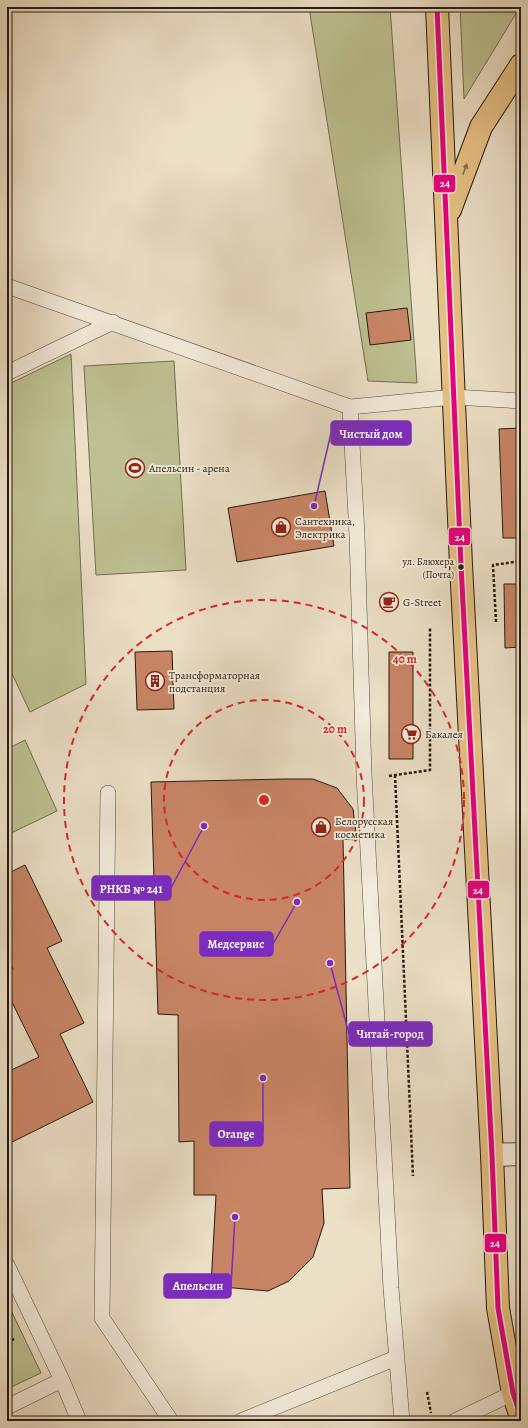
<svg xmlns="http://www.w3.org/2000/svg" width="528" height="1428" viewBox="0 0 528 1428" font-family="Alegreya,serif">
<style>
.green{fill:#bdc091;stroke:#716d51}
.building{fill:#c88565;stroke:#251a11}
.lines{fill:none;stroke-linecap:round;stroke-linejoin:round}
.service-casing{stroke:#564b3e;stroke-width:16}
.minor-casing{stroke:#564b3e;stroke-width:24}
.primary-casing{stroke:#251a11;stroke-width:24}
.path{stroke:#251a11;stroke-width:2.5;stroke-dasharray:3 2;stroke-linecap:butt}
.service{stroke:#f2eada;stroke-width:15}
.minor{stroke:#f2eada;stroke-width:22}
.primary{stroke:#e6c083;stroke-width:22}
.bus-1-casing{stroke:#f2eada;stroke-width:8}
.bus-1{stroke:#e5007d;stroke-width:5}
.oneway{fill:#866d4a}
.ring{fill:none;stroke:#d62828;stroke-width:2;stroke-dasharray:7 5}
.bus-dot{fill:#251a11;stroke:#f2eada;stroke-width:1.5}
.labels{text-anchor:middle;stroke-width:3.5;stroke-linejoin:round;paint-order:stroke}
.bus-label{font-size:10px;fill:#251a11;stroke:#f2eada;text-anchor:end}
.poi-label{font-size:11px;fill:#251a11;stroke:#f2eada;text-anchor:start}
.centre{fill:#d62828;stroke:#f2eada;stroke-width:2}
.ring-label{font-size:12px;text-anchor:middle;font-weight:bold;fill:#d62828;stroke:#f2eada;stroke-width:3.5;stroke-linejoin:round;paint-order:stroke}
.leader{fill:none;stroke:#7b2cbf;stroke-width:1.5}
.callout-dot{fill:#7b2cbf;stroke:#f2eada;stroke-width:1.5}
.callout{fill:#7b2cbf;stroke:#7b2cbf;stroke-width:1.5}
.callout-label{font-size:12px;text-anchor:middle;font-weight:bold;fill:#fff}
.line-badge{stroke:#f2eada;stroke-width:1.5}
.badge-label{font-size:11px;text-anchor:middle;font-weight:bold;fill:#fff}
</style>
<rect width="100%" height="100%" fill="#ebdfc6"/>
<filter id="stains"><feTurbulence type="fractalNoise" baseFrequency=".005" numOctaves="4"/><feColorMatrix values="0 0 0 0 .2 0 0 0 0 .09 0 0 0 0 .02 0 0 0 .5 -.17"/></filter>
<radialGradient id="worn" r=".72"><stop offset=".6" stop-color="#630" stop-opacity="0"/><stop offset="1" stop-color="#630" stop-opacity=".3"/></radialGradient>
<path class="green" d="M 309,7 L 390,7 L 417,383 L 368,381 Z
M 460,7 L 520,7 L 464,99 Z
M 71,354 L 86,684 L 30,712 L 7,663 L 7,385 Z
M 174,361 L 186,570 L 96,575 L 84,366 Z
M 25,740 L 57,811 L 7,835 L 7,749 Z
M 7,1302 L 41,1373 L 7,1389 Z"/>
<path class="building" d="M 407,308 L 411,340 L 370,345 L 366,313 Z
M 521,428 L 521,538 L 503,538 L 499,429 Z
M 325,491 L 334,546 L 237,562 L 228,508 Z
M 504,584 L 521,584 L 521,647 L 505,648 Z
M 172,651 L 174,709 L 137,710 L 135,652 Z
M 389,652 L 413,652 L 413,759 L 389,759 Z
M 285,779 L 313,779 L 337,788 L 353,809 L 357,840 L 343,839 L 350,1188 L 322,1189 L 324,1223 L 313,1257 L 289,1281 L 268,1291 L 211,1286 L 216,1195 L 194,1195 L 194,1141 L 179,1142 L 178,1015 L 158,1014 L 151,782 Z
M 25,865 L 62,941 L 47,948 L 84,1023 L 60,1034 L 93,1102 L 8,1144 L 7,1072 L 39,1057 L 7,992 L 7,972 L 13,969 L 7,957 L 7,874 Z"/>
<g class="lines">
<defs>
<path id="service" d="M 7,286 L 350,407 L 454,397 L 521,401
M 7,373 L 113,322
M 350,407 L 357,535 L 364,774 L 391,1288 L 402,1421
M 108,793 L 102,1318 L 171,1421
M 7,1265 L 62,1380 L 7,1407
M 62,1380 L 79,1421
M 241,1421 L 396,1358
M 455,1421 L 513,1393"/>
<path id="minor" d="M 492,1155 L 521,1154"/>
<path id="primary" d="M 437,7 L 461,565 L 492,1155 L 498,1308 L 513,1393 L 521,1417
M 450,210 L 481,127 L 521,65"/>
</defs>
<use href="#service" class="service-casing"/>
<use href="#minor" class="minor-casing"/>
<use href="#primary" class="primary-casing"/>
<path class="path" d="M 496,622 L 493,565 L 521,561
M 395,775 L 413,1176
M 389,776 L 430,770 L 430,627
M 7,1342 L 14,1339
M 427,1392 L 431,1413"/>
<use href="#service" class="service"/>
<use href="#minor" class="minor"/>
<use href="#primary" class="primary"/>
<defs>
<path id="bus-1" d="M 437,7 L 461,565 L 492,1155 L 498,1308 L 513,1393 L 521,1417"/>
</defs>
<use href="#bus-1" class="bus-1-casing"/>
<use href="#bus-1" class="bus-1"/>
</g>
<defs><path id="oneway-solid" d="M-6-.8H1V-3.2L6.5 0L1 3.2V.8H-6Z"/></defs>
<use class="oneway" href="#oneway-solid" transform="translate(465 169) rotate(-69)"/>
<g class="ring">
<circle cx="264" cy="800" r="100"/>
<circle cx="264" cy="800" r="200"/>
</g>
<defs>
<symbol id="stadium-ring" viewBox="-11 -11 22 22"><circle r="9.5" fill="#f2eada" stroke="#8f2418" stroke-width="1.5"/><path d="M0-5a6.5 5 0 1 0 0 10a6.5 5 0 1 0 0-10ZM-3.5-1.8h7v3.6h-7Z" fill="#8f2418"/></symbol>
<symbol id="shop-ring" viewBox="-11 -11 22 22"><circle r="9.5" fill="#f2eada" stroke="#8f2418" stroke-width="1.5"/><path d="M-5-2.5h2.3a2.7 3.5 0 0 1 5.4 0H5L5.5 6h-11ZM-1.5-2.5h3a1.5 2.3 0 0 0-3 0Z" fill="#8f2418"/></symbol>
<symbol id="cafe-ring" viewBox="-11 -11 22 22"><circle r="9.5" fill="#f2eada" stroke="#8f2418" stroke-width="1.5"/><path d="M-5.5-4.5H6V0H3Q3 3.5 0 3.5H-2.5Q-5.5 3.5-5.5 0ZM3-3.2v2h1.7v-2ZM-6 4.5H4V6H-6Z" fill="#8f2418"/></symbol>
<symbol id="building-ring" viewBox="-11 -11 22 22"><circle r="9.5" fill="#f2eada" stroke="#8f2418" stroke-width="1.5"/><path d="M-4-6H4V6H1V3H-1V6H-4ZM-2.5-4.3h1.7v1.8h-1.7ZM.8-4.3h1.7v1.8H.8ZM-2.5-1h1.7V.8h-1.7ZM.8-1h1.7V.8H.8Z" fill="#8f2418"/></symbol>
<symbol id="supermarket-ring" viewBox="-11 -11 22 22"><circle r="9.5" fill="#f2eada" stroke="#8f2418" stroke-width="1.5"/><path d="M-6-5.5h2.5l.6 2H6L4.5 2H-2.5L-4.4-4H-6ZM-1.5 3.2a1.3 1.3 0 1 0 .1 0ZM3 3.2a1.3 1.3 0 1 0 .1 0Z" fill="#8f2418"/></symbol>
</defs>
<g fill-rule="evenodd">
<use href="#stadium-ring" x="124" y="457" width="22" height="22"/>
<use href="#shop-ring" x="270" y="516" width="22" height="22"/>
<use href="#cafe-ring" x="378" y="591" width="22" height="22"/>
<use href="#building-ring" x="144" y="670" width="22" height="22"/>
<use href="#supermarket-ring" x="400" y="723" width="22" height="22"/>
<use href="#shop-ring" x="310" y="816" width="22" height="22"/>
</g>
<circle class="bus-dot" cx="461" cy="567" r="3.5"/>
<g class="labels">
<g class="bus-label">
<text x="454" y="565">ул. Блюхера<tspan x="454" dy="13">(Почта)</tspan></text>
</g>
<g class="poi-label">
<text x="149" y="472">Апельсин - арена</text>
<text x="295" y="525">Сантехника,<tspan x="295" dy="13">Электрика</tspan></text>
<text x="403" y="606">G-Street</text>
<text x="169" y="679">Трансформаторная<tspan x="169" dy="13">подстанция</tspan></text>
<text x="425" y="738">Бакалея</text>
<text x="335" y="825">Белорусская<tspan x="335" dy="13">косметика</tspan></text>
</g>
</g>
<circle cx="264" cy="800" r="6" class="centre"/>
<g class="ring-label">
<text x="405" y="663">40 m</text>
<text x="335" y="733">20 m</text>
</g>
<path class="leader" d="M314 506L331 433M204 826L171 888M297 902L273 944M330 963L349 1034M263 1078L263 1134M235 1217L231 1286"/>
<g class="callout-dot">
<circle cx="314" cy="506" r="4"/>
<circle cx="204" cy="826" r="4"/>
<circle cx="297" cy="902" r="4"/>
<circle cx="330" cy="963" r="4"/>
<circle cx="263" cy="1078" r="4"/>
<circle cx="235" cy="1217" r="4"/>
</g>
<g class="callout">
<rect x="331" y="421" width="80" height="24" rx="4"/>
<rect x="92" y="876" width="79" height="24" rx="4"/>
<rect x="200" y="932" width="73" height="24" rx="4"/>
<rect x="349" y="1022" width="83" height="24" rx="4"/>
<rect x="210" y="1122" width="53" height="24" rx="4"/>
<rect x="164" y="1274" width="67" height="24" rx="4"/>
</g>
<g class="callout-label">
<text x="371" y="438">Чистый дом</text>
<text x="131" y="893">РНКБ № 241</text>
<text x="236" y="948">Медсервис</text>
<text x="390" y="1038">Читай-город</text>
<text x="236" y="1138">Orange</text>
<text x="198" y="1290">Апельсин</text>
</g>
<g class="line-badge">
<rect x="433" y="174" width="23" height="19" rx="4" fill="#e5007d"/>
<rect x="448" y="527" width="23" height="19" rx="4" fill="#e5007d"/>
<rect x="467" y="880" width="23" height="19" rx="4" fill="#e5007d"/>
<rect x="484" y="1233" width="23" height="20" rx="4" fill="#e5007d"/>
</g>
<g class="badge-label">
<text x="445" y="187">24</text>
<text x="460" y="541">24</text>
<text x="478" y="894">24</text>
<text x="495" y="1247">24</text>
</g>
<rect width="528" height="1428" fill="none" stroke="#ebdfc6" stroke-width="24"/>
<rect x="8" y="8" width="512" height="1412" fill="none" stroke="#251a11" stroke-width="2"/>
<rect x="12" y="12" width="504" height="1404" fill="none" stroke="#251a11"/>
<rect width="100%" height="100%" filter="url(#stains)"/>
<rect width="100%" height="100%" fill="url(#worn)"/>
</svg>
